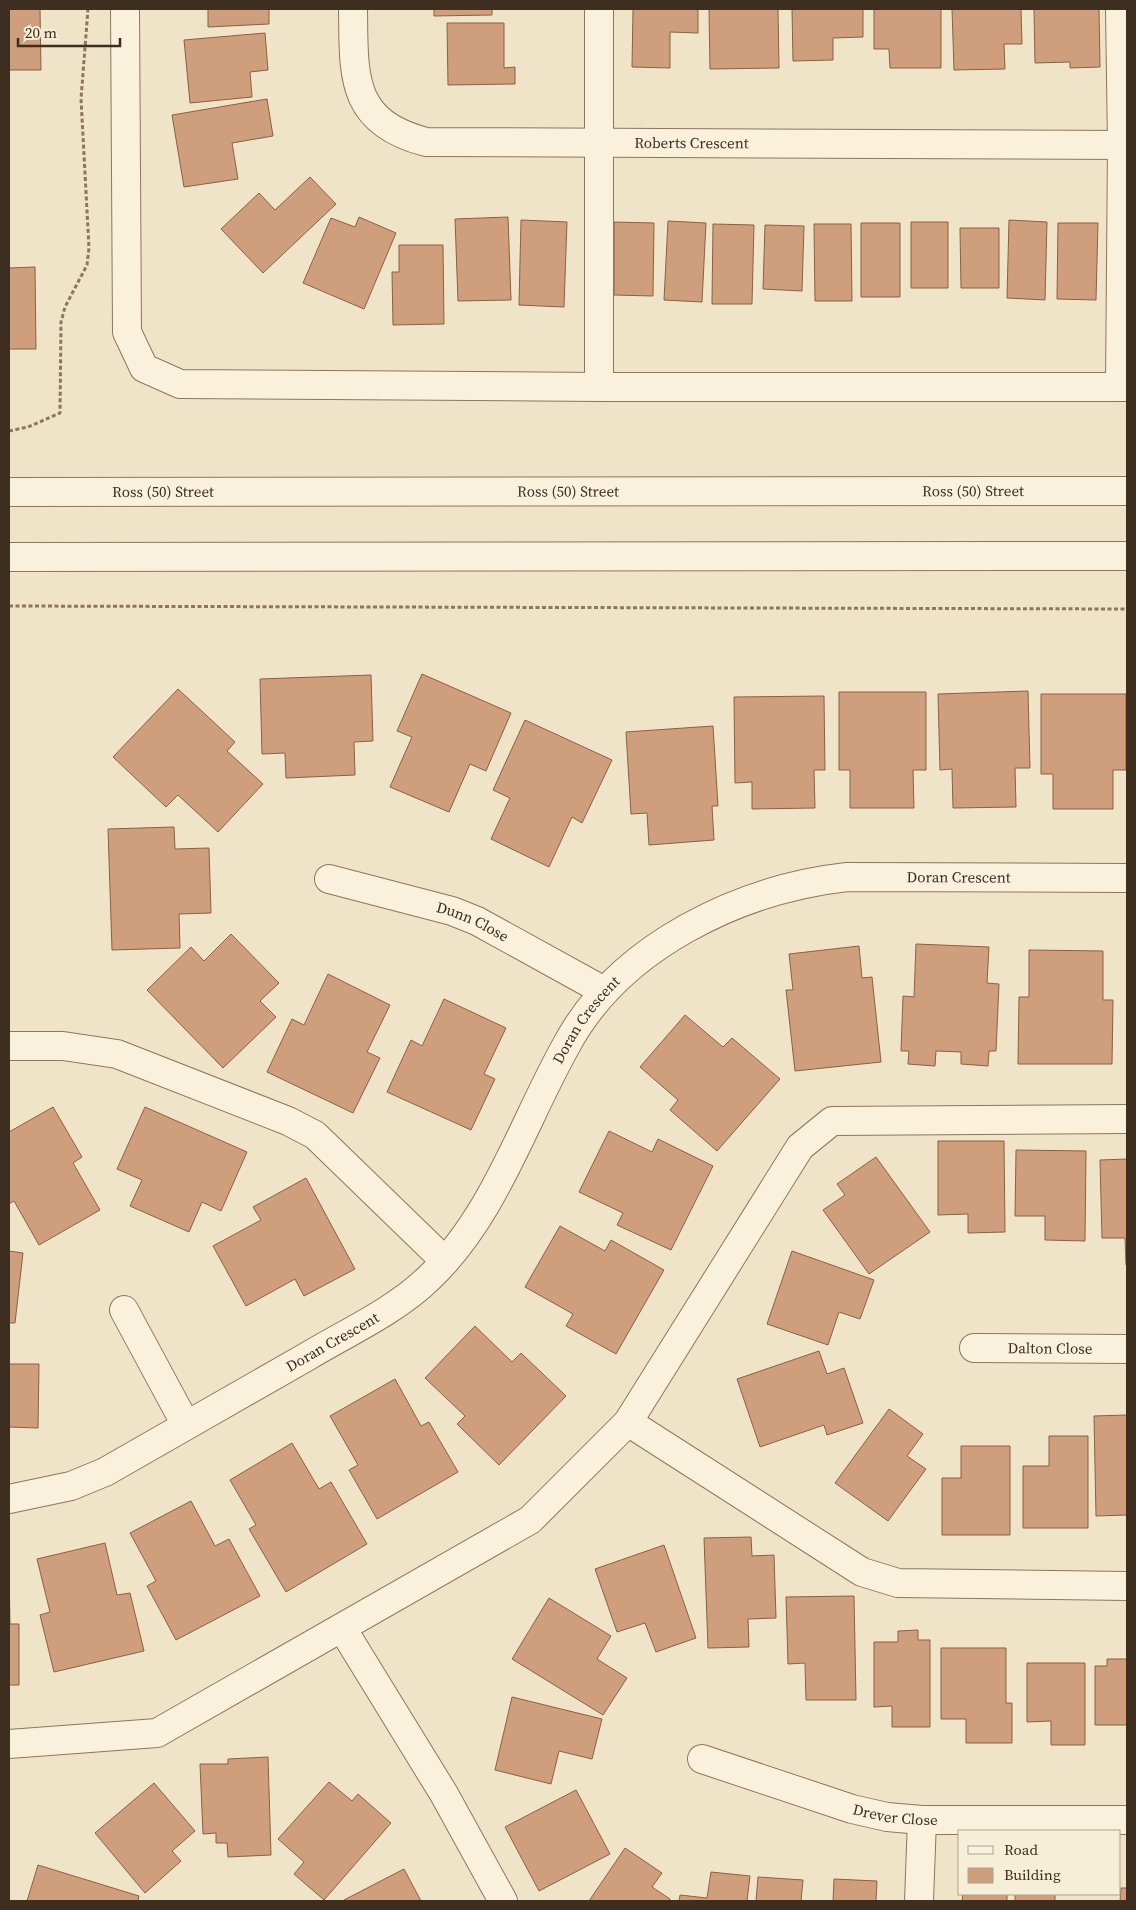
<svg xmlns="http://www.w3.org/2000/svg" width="1136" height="1910" viewBox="0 0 1136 1910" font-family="'Source Serif 4',serif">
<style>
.building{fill:#cf9f7d;stroke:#8d5f41}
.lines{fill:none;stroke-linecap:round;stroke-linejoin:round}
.minor-casing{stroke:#8d765c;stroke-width:30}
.path{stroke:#8d765c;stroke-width:3;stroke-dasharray:4 2.5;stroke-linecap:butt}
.minor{stroke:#faf1dc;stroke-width:28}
.labels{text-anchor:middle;stroke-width:4.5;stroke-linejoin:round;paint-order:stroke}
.street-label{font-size:15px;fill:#3d2e20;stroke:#f7eed8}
</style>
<rect width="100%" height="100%" fill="#f0e4c8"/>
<path class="building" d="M 9,9 L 40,9 L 41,70 L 9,70 Z
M 208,9 L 269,9 L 269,24 L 208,27 Z
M 434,9 L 492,9 L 492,15 L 434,16 Z
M 633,9 L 698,9 L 698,33 L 670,32 L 670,68 L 632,67 Z
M 709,9 L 778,9 L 779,68 L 710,69 Z
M 792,9 L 863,9 L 863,37 L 833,38 L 833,60 L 793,61 Z
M 874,9 L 941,9 L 941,68 L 890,68 L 889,49 L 874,49 Z
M 952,9 L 1021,9 L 1022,44 L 1004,44 L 1005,69 L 954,70 Z
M 1034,9 L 1099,9 L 1100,67 L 1070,68 L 1070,62 L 1035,63 Z
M 447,23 L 504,23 L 504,68 L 515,67 L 515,84 L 448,85 Z
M 265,33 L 268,70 L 250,72 L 252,97 L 190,103 L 184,40 Z
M 267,99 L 273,136 L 232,143 L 238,179 L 184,187 L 172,115 Z
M 310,177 L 336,204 L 263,273 L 221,229 L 259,193 L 275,210 Z
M 359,217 L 396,233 L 364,309 L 303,283 L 331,218 L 355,227 Z
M 508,217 L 511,300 L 458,301 L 455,219 Z
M 521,220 L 567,222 L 564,307 L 519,305 Z
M 1009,220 L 1047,222 L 1045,300 L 1007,298 Z
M 668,221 L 706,223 L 702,302 L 664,300 Z
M 614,222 L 654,223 L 653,296 L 614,295 Z
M 911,222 L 948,222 L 948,288 L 911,288 Z
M 861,223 L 900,223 L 900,297 L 861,297 Z
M 1058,223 L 1098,223 L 1096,300 L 1057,299 Z
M 713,224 L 754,225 L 752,304 L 712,304 Z
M 814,224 L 851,224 L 852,301 L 815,301 Z
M 765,225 L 804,226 L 802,291 L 763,289 Z
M 960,228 L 999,228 L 999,288 L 961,288 Z
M 399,245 L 443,245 L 444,324 L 393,325 L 392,272 L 399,272 Z
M 35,267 L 36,349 L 9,349 L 9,268 Z
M 422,674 L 511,713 L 486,771 L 470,764 L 449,812 L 390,787 L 412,737 L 397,731 Z
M 371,675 L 373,741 L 354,742 L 355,775 L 286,778 L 285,753 L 262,754 L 260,679 Z
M 178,689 L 235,742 L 227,751 L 263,784 L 218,832 L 178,795 L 166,807 L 113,757 Z
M 1028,691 L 1030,768 L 1015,768 L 1016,807 L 953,808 L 952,769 L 940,770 L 938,694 Z
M 839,692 L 926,692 L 926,770 L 913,770 L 914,808 L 850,808 L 850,770 L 839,770 Z
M 1041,694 L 1126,694 L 1126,770 L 1113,770 L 1113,809 L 1053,809 L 1053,774 L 1041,774 Z
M 824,696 L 825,770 L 814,770 L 815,808 L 752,809 L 752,782 L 735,783 L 734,697 Z
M 525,720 L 612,760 L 582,823 L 572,817 L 549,867 L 491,839 L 510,798 L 493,790 Z
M 713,726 L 718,806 L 712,806 L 714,840 L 649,845 L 647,813 L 631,814 L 626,732 Z
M 174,827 L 175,849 L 209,848 L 211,913 L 179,914 L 180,948 L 112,950 L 108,829 Z
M 231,934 L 279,983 L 260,1001 L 276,1017 L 223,1068 L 147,990 L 191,947 L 204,961 Z
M 916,944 L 989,947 L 987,983 L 999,984 L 996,1051 L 989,1051 L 988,1066 L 961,1064 L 961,1052 L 936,1051 L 935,1066 L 908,1064 L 909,1051 L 901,1051 L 903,996 L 914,997 Z
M 859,946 L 862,978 L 872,977 L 881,1062 L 795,1071 L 786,990 L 793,990 L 789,954 Z
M 1029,950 L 1103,951 L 1103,1000 L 1113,1000 L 1112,1064 L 1018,1064 L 1019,997 L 1029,997 Z
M 328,974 L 390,1005 L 367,1052 L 380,1058 L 353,1113 L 267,1072 L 292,1019 L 304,1025 Z
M 444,999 L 506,1028 L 484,1074 L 495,1079 L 471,1130 L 387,1092 L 411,1040 L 422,1046 Z
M 685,1015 L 723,1047 L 732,1038 L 780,1079 L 717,1151 L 670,1110 L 678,1100 L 640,1067 Z
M 53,1107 L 82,1157 L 73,1163 L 100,1210 L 39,1245 L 14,1201 L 9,1204 L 9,1132 Z
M 145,1107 L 247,1152 L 221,1211 L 202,1202 L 189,1232 L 130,1206 L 142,1180 L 117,1169 Z
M 609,1131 L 652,1152 L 658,1139 L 713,1166 L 671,1250 L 617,1225 L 623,1213 L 579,1192 Z
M 938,1141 L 1004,1141 L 1005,1232 L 968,1233 L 968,1214 L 938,1215 Z
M 1016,1150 L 1086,1151 L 1085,1241 L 1045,1240 L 1045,1216 L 1015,1216 Z
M 876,1157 L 930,1232 L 869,1274 L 823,1210 L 845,1195 L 837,1184 Z
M 1127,1159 L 1127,1265 L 1126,1265 L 1125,1238 L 1102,1238 L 1100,1160 Z
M 306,1178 L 355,1269 L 304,1296 L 295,1279 L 246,1306 L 213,1246 L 261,1220 L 253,1207 Z
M 560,1226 L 605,1251 L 611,1240 L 664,1270 L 616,1354 L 566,1326 L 573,1314 L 525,1287 Z
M 9,1251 L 23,1253 L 15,1323 L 9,1323 Z
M 792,1251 L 874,1280 L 860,1319 L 839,1312 L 828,1345 L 767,1324 Z
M 475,1326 L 512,1362 L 521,1353 L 566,1396 L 499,1465 L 457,1424 L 465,1416 L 425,1378 Z
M 819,1351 L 827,1374 L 844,1368 L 863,1423 L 827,1435 L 824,1425 L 760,1447 L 737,1379 Z
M 9,1364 L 39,1364 L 38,1428 L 9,1427 Z
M 395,1379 L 421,1426 L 429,1422 L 458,1472 L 377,1519 L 349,1470 L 358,1465 L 330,1416 Z
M 889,1409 L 923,1434 L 907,1456 L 926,1469 L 888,1521 L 835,1483 Z
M 1127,1415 L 1127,1515 L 1096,1516 L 1094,1416 Z
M 1049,1436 L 1088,1436 L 1088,1528 L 1023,1528 L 1023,1466 L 1049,1466 Z
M 292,1443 L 319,1489 L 331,1482 L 367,1544 L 286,1592 L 249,1529 L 256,1525 L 230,1480 Z
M 961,1446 L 1010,1446 L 1010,1535 L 942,1535 L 942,1478 L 961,1478 Z
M 191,1501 L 215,1546 L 229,1539 L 260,1596 L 176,1640 L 147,1586 L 156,1581 L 130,1533 Z
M 751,1537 L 752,1556 L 774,1555 L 776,1618 L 748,1619 L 749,1647 L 708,1648 L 704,1538 Z
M 105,1543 L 117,1595 L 130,1593 L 144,1651 L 54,1672 L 40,1615 L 50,1612 L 37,1559 Z
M 664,1545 L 696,1638 L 656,1652 L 645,1623 L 617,1632 L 595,1569 Z
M 9,1571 L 10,1624 L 19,1624 L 19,1685 L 9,1685 Z
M 854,1596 L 856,1700 L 806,1700 L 805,1663 L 788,1664 L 786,1597 Z
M 549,1598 L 611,1636 L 597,1659 L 627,1678 L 603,1715 L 512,1659 Z
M 918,1630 L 918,1640 L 930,1640 L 930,1727 L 892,1727 L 892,1706 L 874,1707 L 874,1642 L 898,1642 L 898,1631 Z
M 941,1648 L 1006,1648 L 1006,1703 L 1012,1703 L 1012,1743 L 966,1743 L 966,1719 L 941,1719 Z
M 1107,1659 L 1127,1659 L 1127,1725 L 1095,1725 L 1095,1666 L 1107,1666 Z
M 1027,1663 L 1085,1663 L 1085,1745 L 1051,1745 L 1051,1721 L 1027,1722 Z
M 512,1697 L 602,1719 L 592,1759 L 559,1751 L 551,1784 L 495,1770 Z
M 268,1757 L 271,1855 L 228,1857 L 227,1843 L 216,1843 L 216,1833 L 203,1834 L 200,1764 L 228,1764 L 228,1759 Z
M 329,1782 L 352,1801 L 358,1794 L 391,1823 L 324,1900 L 294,1874 L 304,1862 L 278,1839 Z
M 154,1783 L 195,1831 L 172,1851 L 181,1861 L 145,1893 L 95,1833 Z
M 576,1790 L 610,1854 L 539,1891 L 505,1827 Z
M 625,1848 L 662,1873 L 652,1887 L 670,1899 L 669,1901 L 589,1901 Z
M 38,1865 L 139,1896 L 138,1901 L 27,1901 Z
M 404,1869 L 421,1901 L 345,1901 L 344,1900 Z
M 711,1872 L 750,1876 L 747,1901 L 679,1901 L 680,1895 L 707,1898 Z
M 758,1877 L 803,1880 L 801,1901 L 756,1901 Z
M 834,1879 L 877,1881 L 876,1901 L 833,1901 Z
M 1121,1888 L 1127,1888 L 1127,1901 L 1120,1901 Z
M 963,1894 L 1007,1894 L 1007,1901 L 962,1901 Z
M 1015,1894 L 1055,1894 L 1055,1901 L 1015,1901 Z"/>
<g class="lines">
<defs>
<g id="minor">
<path d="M 125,9 L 127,332 L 144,368 L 180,384 L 599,387 L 1127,387"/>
<path id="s1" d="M 353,9 C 354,75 349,122 426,142 L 1127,145"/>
<path d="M 1120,9 L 1122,145 L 1120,387"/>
<path d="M 599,387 L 599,9"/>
<path id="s2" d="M 9,492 L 1127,491"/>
<path d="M 9,557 L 1127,556"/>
<path id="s3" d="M 329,879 L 452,911 L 477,921 L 604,991"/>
<path d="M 9,1046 L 63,1046 L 117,1054 L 288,1121 L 315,1135 L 445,1261"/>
<path d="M 124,1310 L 186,1425"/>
<path id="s4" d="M 974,1348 L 1127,1349"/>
<path d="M 628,1422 L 862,1572 L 898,1583 L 1127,1586"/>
<path id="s5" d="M 9,1499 L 71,1486 L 105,1472 C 173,1433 240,1395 308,1356 C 348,1332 395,1311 429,1278 C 495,1215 523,1122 567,1044 C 620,946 740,889 847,877 L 1127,878"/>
<path d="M 342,1628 L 444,1794 L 503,1901"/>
<path d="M 9,1744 L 157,1733 L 530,1520 L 628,1422 L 800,1147 L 832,1121 L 1127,1119"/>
<path id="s6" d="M 702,1759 L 852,1809 L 887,1817 L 922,1820 L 1127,1820"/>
<path d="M 919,1901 L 922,1820"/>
</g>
</defs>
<use href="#minor" class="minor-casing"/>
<path class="path" d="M 9,431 L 28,427 L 60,413 L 61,322 L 65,307 L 87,265 L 89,248 L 81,99 L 88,9
M 9,606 L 1127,609"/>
<use href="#minor" class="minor"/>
</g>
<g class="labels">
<g class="street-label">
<text dy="5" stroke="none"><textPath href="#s1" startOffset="435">Roberts Crescent</textPath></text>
<text dy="5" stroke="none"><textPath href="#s2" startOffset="559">Ross (50) Street</textPath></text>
<text dy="5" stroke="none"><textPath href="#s2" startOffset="964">Ross (50) Street</textPath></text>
<text dy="5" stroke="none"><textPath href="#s2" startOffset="154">Ross (50) Street</textPath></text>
<text dy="5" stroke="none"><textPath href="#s5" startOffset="1201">Doran Crescent</textPath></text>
<text dy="5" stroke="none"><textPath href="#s3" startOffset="150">Dunn Close</textPath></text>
<text dy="5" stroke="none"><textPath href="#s5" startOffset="782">Doran Crescent</textPath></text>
<text dy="5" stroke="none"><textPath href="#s5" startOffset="362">Doran Crescent</textPath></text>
<text dy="5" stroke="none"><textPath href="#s4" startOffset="76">Dalton Close</textPath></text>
<text dy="5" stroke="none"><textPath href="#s6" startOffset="202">Drever Close</textPath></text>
</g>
</g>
<rect width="1136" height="1910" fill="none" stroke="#3d2e20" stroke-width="20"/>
<rect x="958" y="1830" width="162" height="65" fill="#f7eed8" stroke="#ada18e"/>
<rect x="968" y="1846" width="25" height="8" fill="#faf1dc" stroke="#ada18e"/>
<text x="1004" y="1855" font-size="15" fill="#3d2e20">Road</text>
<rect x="968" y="1868" width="25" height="15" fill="#cf9f7d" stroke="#ada18e"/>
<text x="1004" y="1880" font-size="15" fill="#3d2e20">Building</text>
<path d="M18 38v8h102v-8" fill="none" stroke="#3d2e20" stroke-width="2.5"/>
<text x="25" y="38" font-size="15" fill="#3d2e20" stroke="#f7eed8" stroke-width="4" paint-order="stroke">20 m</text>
</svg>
